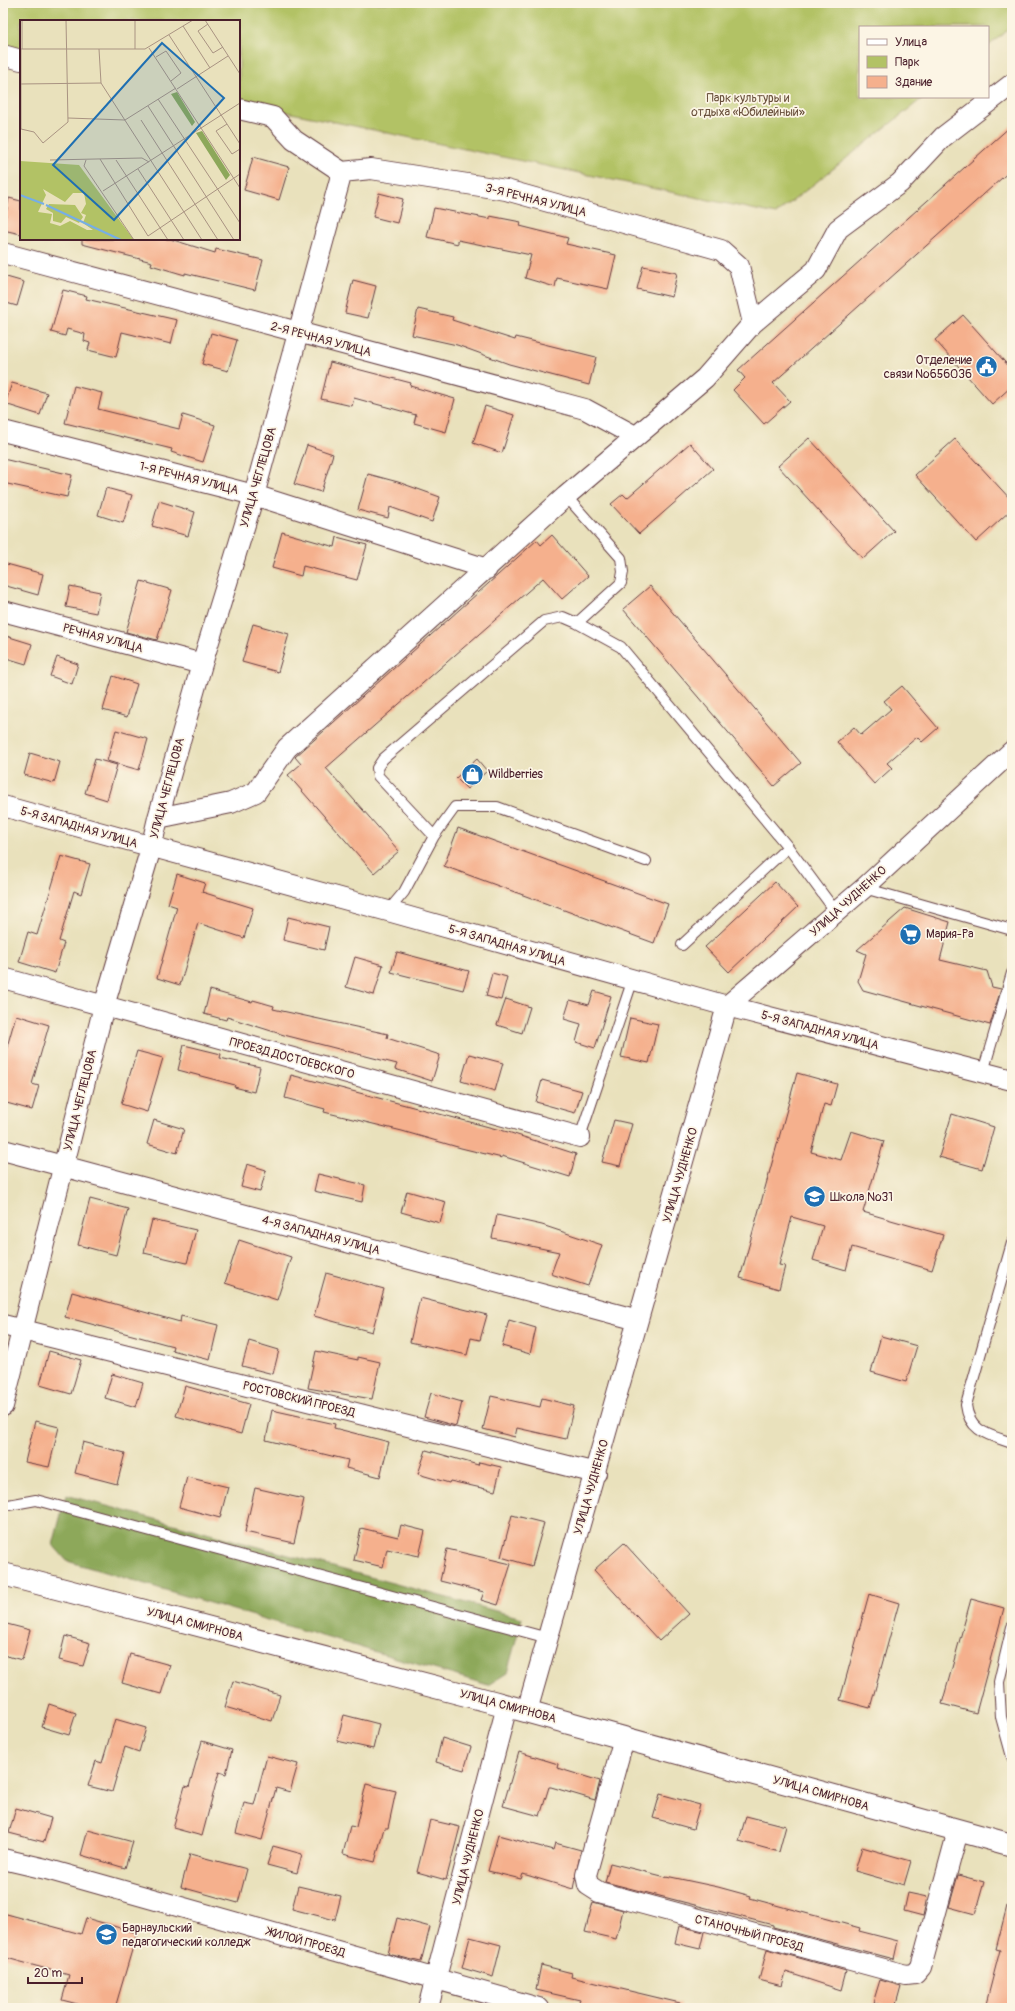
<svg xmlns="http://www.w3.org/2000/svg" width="1015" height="2011" viewBox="0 0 1015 2011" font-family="Pangolin,sans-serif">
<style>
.green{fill:#b2c265;stroke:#7e7048}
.forest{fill:#8da85a;stroke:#6c6442}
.building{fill:#f5b08d}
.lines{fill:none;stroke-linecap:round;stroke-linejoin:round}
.lane-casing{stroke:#623c41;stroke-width:12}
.street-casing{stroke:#623c41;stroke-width:22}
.secondary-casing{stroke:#623c41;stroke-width:24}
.lane{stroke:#fff;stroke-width:10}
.street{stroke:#fff;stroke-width:20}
.secondary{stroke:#fff;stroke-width:22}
.labels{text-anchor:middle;stroke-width:3.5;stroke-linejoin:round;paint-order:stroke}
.park-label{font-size:12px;fill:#69503c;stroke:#fcf5e5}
.street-label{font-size:12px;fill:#4a1f2b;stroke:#fcf5e5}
.poi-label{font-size:12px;fill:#4a1f2b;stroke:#fcf5e5;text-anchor:start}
.inset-river{fill:none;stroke:#76aee6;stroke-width:2}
.inset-road{fill:none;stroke:#a99382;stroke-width:1}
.view{fill:#1f6fb2;fill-opacity:0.15;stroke:#1f6fb2;stroke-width:2}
.inset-edge{fill:none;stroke:#4a1f2b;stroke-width:2}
</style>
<rect width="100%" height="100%" fill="#fcf5e5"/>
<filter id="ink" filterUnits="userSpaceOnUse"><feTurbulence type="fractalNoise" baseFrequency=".025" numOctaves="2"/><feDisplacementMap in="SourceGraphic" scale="8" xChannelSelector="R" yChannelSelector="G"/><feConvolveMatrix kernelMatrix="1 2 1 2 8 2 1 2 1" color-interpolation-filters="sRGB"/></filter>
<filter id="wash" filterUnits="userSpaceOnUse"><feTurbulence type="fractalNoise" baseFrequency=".012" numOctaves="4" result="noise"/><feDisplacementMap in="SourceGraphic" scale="16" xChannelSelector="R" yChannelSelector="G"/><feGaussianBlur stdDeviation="0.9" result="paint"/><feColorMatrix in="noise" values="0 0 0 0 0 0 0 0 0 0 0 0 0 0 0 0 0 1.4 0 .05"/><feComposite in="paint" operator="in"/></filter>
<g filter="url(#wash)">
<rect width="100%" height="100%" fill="#e9e1bc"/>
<path class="green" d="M 3,3 L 1012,3 L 1012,27 L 988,46 L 988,27 L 860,27 L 860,97 L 924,97 L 776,214 L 239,102 L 239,21 L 21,21 L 21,56 L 3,52 Z"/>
<path class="forest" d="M 66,1495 L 522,1618 L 507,1673 L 488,1685 L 67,1561 L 53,1545 Z"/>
<g id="blocks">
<path class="building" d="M 1012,125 L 1012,169 L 773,383 L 790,401 L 764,424 L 733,390 L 745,378 L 738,370 Z
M 253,157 L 289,167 L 279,200 L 244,190 Z
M 379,193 L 403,199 L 397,223 L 373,217 Z
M 9,198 L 21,201 L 21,234 L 3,230 Z
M 434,208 L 490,219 L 490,216 L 521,222 L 520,226 L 568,238 L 566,244 L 616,255 L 608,289 L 557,278 L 555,287 L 525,278 L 531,255 L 458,240 L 458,244 L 427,237 Z
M 82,239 L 170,239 L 215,253 L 216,249 L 263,260 L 255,290 L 185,273 L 185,275 L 151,265 L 152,262 L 82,244 Z
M 643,266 L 677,273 L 672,297 L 637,289 Z
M 3,276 L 24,282 L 17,306 L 3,302 Z
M 353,280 L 376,286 L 368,318 L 345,313 Z
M 63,290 L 87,296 L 86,299 L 177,320 L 171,344 L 122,332 L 116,357 L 88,350 L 90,343 L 84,341 L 85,334 L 67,329 L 65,336 L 51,332 Z
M 418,309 L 453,317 L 452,320 L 515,340 L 516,337 L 596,357 L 589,385 L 509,364 L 457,345 L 412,335 Z
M 963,315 L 1012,370 L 1012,386 L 992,404 L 935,340 Z
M 211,333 L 237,340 L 228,371 L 202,364 Z
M 330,362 L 411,383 L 410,386 L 455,399 L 446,432 L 414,423 L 416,415 L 354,398 L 352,406 L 321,399 Z
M 12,383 L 47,393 L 40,415 L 5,404 Z
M 74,386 L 102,393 L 98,409 L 179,429 L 183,415 L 215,425 L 203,462 L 171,452 L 172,449 L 65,423 Z
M 485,406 L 514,415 L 502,453 L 473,443 Z
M 809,438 L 894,531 L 863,559 L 778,466 Z
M 955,439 L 1012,501 L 1012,509 L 976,542 L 915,475 Z
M 690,443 L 713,469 L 639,534 L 611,504 L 623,494 L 627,498 Z
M 307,445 L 333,454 L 321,492 L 294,484 Z
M 3,459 L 72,475 L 67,497 L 3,483 Z
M 368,474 L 398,482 L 440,497 L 432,522 L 390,507 L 388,518 L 358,510 Z
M 106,488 L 132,495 L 123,523 L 98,515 Z
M 159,501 L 195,512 L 188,536 L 152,526 Z
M 282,532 L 335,547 L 337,537 L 367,545 L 357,580 L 303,566 L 301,576 L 272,568 Z
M 552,535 L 588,576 L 562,599 L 543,578 L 326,768 L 399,851 L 374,873 L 288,775 L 301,764 L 295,757 L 537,540 L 541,545 Z
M 3,563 L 43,574 L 38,595 L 3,585 Z
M 141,581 L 172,590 L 157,640 L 126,632 Z
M 70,586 L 100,592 L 96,613 L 66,607 Z
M 650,586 L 801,763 L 774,786 L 623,609 Z
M 253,624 L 289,634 L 278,672 L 242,662 Z
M 3,635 L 32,644 L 26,664 L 3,657 Z
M 57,657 L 78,664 L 72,684 L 50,676 Z
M 113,676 L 137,684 L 127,717 L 103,710 Z
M 902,686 L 938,728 L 922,742 L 917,737 L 887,763 L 892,768 L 874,784 L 837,742 L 854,727 L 861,735 L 891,709 L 884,701 Z
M 116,730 L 148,739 L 139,770 L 107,761 Z
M 30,753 L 60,762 L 54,783 L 24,775 Z
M 95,759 L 117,765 L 107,800 L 85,793 Z
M 477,759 L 487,771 L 467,789 L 456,778 Z
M 458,828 L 668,904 L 654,943 L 444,866 Z
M 61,856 L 90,864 L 81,894 L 74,891 L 59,941 L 64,943 L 55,973 L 19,962 L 28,932 L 37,935 Z
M 177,874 L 205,883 L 202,892 L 253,908 L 244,938 L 198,923 L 180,985 L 157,978 L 177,907 L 168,904 Z
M 775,882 L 798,907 L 729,972 L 705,947 Z
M 905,908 L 950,922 L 940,960 L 987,971 L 992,987 L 1001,989 L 990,1025 L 863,990 L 858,981 L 866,954 L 857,950 Z
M 288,917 L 329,927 L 324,950 L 283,940 Z
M 397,952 L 469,971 L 463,990 L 391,972 Z
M 355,957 L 383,965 L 374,995 L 346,987 Z
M 492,973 L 507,977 L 501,1000 L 486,996 Z
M 210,990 L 252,1002 L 253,1000 L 274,1006 L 273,1009 L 388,1034 L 387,1038 L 440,1055 L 432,1081 L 395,1069 L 397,1064 L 284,1035 L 227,1017 L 226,1020 L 204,1014 Z
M 594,991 L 611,996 L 595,1048 L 576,1042 L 581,1024 L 564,1019 L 570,1000 L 589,1005 Z
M 506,999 L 530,1007 L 522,1033 L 497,1025 Z
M 16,1015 L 49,1025 L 32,1084 L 39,1086 L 32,1110 L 3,1102 L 3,1061 Z
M 630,1018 L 658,1024 L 649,1063 L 621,1057 Z
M 184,1045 L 221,1054 L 220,1058 L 260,1067 L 254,1092 L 234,1087 L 235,1085 L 178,1070 Z
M 137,1051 L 163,1058 L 147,1112 L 121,1104 Z
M 469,1054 L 503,1063 L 495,1091 L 461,1081 Z
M 797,1073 L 837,1084 L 831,1106 L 824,1104 L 811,1152 L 841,1160 L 851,1131 L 884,1141 L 863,1212 L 943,1235 L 932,1270 L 852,1247 L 846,1270 L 813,1260 L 823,1226 L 792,1217 L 779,1265 L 785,1266 L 779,1289 L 740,1278 Z
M 291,1075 L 508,1132 L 576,1154 L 570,1177 L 502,1156 L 502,1158 L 461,1148 L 402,1131 L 324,1112 L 325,1109 L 285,1098 Z
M 542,1080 L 582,1091 L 575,1113 L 536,1102 Z
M 952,1114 L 994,1127 L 982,1169 L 939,1157 Z
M 154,1120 L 184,1129 L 177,1153 L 147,1144 Z
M 614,1120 L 632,1124 L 620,1166 L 602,1162 Z
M 247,1164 L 266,1170 L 260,1192 L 241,1187 Z
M 318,1174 L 365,1185 L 362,1202 L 314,1191 Z
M 407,1191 L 446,1202 L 440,1223 L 401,1212 Z
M 90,1199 L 128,1209 L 116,1255 L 78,1245 Z
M 497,1215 L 542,1225 L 602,1245 L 588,1286 L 551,1274 L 559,1252 L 492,1238 Z
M 152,1220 L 196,1230 L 187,1263 L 144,1253 Z
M 239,1240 L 291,1257 L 277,1300 L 225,1283 Z
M 326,1273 L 384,1289 L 372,1332 L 314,1316 Z
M 72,1292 L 180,1322 L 181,1316 L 218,1325 L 210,1360 L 172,1350 L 173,1346 L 65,1317 Z
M 420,1298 L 487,1315 L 480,1340 L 471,1338 L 467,1355 L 410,1342 Z
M 509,1320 L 536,1328 L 530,1354 L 502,1346 Z
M 881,1336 L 917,1346 L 906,1382 L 871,1372 Z
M 249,1341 L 279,1350 L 273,1374 L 242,1366 Z
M 49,1351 L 81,1360 L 71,1394 L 40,1385 Z
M 316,1351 L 358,1360 L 358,1357 L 380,1362 L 372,1399 L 308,1388 Z
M 112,1374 L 143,1383 L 136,1407 L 105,1398 Z
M 185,1386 L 249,1404 L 241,1434 L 176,1416 Z
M 431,1393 L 462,1402 L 456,1426 L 424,1417 Z
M 491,1396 L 540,1407 L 542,1398 L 574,1406 L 566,1439 L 517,1428 L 515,1437 L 483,1429 Z
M 272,1410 L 335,1424 L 334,1428 L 389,1442 L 380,1477 L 346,1468 L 348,1460 L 266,1440 Z
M 35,1421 L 59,1427 L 49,1467 L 25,1462 Z
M 83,1442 L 125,1453 L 117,1484 L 75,1473 Z
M 426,1450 L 478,1465 L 479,1462 L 501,1467 L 495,1491 L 450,1481 L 449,1483 L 418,1474 Z
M 187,1477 L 228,1487 L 220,1518 L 179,1507 Z
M 255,1488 L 304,1499 L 294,1543 L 245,1532 Z
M 512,1515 L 544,1523 L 532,1566 L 501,1557 Z
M 401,1525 L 425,1531 L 419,1556 L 387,1549 L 383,1567 L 354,1560 L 361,1528 L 398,1537 Z
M 624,1543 L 689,1614 L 659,1641 L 594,1570 Z
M 447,1549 L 511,1564 L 498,1605 L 481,1600 L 484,1592 L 440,1581 Z
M 869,1594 L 899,1603 L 870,1708 L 840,1700 Z
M 971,1599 L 1004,1608 L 976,1713 L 942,1704 Z
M 3,1623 L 30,1630 L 22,1660 L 3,1655 Z
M 65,1636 L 90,1643 L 83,1666 L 59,1660 Z
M 130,1654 L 170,1665 L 161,1694 L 122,1683 Z
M 233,1681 L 280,1695 L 272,1721 L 225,1707 Z
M 49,1704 L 76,1713 L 69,1735 L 42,1727 Z
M 344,1715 L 379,1724 L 373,1749 L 337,1741 Z
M 115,1719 L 146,1728 L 139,1752 L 125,1747 L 112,1792 L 88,1786 L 96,1761 L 102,1763 Z
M 442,1738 L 471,1747 L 464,1770 L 436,1762 Z
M 202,1741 L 232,1750 L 226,1774 L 219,1772 L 202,1836 L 173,1828 L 185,1786 L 189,1787 Z
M 519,1752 L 558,1764 L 557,1768 L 600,1781 L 595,1800 L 551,1787 L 549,1787 L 540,1816 L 503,1806 Z
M 267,1756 L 298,1764 L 290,1792 L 276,1788 L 262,1840 L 236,1833 L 244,1803 L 254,1805 Z
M 366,1784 L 396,1791 L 388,1828 L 384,1828 L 375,1862 L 343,1854 L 350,1826 L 356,1827 Z
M 660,1794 L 700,1805 L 693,1829 L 653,1818 Z
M 16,1808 L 51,1818 L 44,1842 L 9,1833 Z
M 746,1816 L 786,1826 L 779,1852 L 739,1841 Z
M 430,1820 L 460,1827 L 446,1880 L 417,1872 Z
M 88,1830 L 133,1842 L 125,1868 L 81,1855 Z
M 498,1835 L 553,1850 L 555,1843 L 581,1850 L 573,1889 L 523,1874 L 521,1879 L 488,1871 Z
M 273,1846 L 302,1854 L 297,1873 L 267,1865 Z
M 862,1847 L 911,1861 L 904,1885 L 855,1871 Z
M 190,1854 L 247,1869 L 238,1903 L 181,1887 Z
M 610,1863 L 666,1877 L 666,1876 L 718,1887 L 751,1896 L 750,1898 L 860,1928 L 859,1931 L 898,1941 L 894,1959 L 773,1927 L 773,1925 L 605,1882 Z
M 958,1875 L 984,1882 L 975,1914 L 949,1907 Z
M 298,1886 L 341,1896 L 335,1920 L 292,1909 Z
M 908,1893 L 927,1897 L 923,1916 L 904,1911 Z
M 593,1902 L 623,1910 L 616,1939 L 585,1932 Z
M 1007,1906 L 1012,1907 L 1012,2008 L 1001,2008 L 986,2004 L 1000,1950 L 996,1949 Z
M 3,1913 L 81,1934 L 86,1918 L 137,1933 L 115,2008 L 93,2008 L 62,2000 L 69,1975 L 3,1957 Z
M 397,1918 L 430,1927 L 421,1962 L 388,1954 Z
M 679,1926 L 704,1932 L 700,1949 L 675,1943 Z
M 470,1937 L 501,1945 L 493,1977 L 462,1968 Z
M 767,1949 L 846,1971 L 841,1990 L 786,1972 L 782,1986 L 759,1980 Z
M 541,1965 L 572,1973 L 571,1977 L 680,2003 L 679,2008 L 589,2008 L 578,2005 L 580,2000 L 536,1990 Z
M 880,1980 L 901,1986 L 895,2008 L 873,2003 Z"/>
</g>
</g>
<g filter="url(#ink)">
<use href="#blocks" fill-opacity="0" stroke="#623c41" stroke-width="1"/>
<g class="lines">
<defs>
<path id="lane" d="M 577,623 L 621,647 L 788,847 L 836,912
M 434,836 L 455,807 L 497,807 L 646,861
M 864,888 L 1012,930
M 388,911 L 404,892 L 434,836 L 378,776 L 377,768 L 383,759 L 544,621 L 563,617 L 577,623 L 621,583 L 623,572 L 621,558 L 566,496
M 682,945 L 788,847
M 983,1072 L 1012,973
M 580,1137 L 633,979
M 1012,1243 L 966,1405 C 969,1432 990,1435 1012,1443
M 3,1506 L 36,1500 L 548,1638
M 1012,1627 L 999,1682 L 1001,1717 L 1012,1757"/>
<path id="street" d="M 3,55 L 21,60
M 239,109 L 273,117 L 294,140 L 342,172 L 371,169 L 506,190 L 721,250 L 739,266 L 753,323
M 3,253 L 585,409 L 635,436
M 3,431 L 254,495 L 487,569
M 3,611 L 202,664
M 3,806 L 388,911 L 727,1006 L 1012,1080
M 158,818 L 231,803 L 256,792 L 287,748 L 566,496 L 705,378 L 753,323 L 816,270 L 838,229 L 900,183 L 943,137 L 1012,84
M 3,978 L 580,1137
M 3,1150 L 638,1320
M 3,1325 L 596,1473
M 3,1406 L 104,1006 L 151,848 L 158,818 L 202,664 L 254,495 L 342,172
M 527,1711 L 727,1006 L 864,888 L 1012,751
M 624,1738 L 586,1875 L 588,1885 L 599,1892 L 906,1975 L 915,1974 L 921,1967 L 958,1831
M 3,1859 L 46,1869 L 539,2008
M 428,2008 L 507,1706"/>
<path id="secondary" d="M 3,1574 L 493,1702 L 1012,1845"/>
</defs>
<use href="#lane" class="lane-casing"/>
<use href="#street" class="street-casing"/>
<use href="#secondary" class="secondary-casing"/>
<use href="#lane" class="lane"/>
<use href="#street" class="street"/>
<use href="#secondary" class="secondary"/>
</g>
</g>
<defs>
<symbol id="civic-disc" viewBox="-11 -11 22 22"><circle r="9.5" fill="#1f6fb2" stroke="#fcf5e5"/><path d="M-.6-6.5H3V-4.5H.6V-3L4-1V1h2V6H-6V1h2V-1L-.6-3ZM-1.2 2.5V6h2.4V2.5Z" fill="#fff"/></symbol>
<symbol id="shop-disc" viewBox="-11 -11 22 22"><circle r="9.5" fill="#1f6fb2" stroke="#fcf5e5"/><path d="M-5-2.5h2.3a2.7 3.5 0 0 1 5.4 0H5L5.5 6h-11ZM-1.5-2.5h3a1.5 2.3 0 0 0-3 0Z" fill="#fff"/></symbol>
<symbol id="supermarket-disc" viewBox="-11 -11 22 22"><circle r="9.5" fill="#1f6fb2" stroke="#fcf5e5"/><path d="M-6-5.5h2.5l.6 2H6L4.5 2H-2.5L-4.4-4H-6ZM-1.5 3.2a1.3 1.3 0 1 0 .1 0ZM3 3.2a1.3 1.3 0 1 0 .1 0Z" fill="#fff"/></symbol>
<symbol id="school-disc" viewBox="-11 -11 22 22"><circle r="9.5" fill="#1f6fb2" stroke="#fcf5e5"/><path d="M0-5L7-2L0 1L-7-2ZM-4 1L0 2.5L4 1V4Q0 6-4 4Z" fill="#fff"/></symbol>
<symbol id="university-disc" viewBox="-11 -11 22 22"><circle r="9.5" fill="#1f6fb2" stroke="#fcf5e5"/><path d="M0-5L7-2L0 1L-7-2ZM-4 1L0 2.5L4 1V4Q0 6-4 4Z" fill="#fff"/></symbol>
</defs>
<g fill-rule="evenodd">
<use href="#civic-disc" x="974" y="354" width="25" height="25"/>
<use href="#shop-disc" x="460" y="762" width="25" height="25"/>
<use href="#supermarket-disc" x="898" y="922" width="25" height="25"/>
<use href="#school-disc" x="802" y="1184" width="25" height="25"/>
<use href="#university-disc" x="94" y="1922" width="25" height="25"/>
</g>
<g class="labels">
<g class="park-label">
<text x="748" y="102">Парк культуры и<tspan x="748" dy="14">отдыха «Юбилейный»</tspan></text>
</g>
<g class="street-label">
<text transform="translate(536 200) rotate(14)" y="4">3-Я РЕЧНАЯ УЛИЦА</text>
<text transform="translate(321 339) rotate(15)" y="4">2-Я РЕЧНАЯ УЛИЦА</text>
<text transform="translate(258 477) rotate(-74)" y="4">УЛИЦА ЧЕГЛЕЦОВА</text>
<text transform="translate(189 478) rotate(14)" y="4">1-Я РЕЧНАЯ УЛИЦА</text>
<text transform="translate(103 638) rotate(15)" y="4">РЕЧНАЯ УЛИЦА</text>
<text transform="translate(167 788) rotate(-75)" y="4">УЛИЦА ЧЕГЛЕЦОВА</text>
<text transform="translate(79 827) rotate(16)" y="4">5-Я ЗАПАДНАЯ УЛИЦА</text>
<text transform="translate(848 901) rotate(-42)" y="4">УЛИЦА ЧУДНЕНКО</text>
<text transform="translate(507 945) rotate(16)" y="4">5-Я ЗАПАДНАЯ УЛИЦА</text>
<text transform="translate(820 1030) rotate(15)" y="4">5-Я ЗАПАДНАЯ УЛИЦА</text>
<text transform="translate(292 1058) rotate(15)" y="4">ПРОЕЗД ДОСТОЕВСКОГО</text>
<text transform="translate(80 1100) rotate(-76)" y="4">УЛИЦА ЧЕГЛЕЦОВА</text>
<text transform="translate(680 1175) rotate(-74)" y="4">УЛИЦА ЧУДНЕНКО</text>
<text transform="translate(321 1235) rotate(15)" y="4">4-Я ЗАПАДНАЯ УЛИЦА</text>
<text transform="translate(299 1399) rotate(14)" y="4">РОСТОВСКИЙ ПРОЕЗД</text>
<text transform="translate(591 1487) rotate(-74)" y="4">УЛИЦА ЧУДНЕНКО</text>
<text transform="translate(195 1624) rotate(15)" y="4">УЛИЦА СМИРНОВА</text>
<text transform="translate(508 1706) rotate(15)" y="4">УЛИЦА СМИРНОВА</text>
<text transform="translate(821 1793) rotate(16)" y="4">УЛИЦА СМИРНОВА</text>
<text transform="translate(468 1857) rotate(-76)" y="4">УЛИЦА ЧУДНЕНКО</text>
<text transform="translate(749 1933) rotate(15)" y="4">СТАНОЧНЫЙ ПРОЕЗД</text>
<text transform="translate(306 1942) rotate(16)" y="4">ЖИЛОЙ ПРОЕЗД</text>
</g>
<g class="poi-label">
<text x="972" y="364" text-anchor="end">Отделение<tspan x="972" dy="14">связи №656036</tspan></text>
<text x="488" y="778">Wildberries</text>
<text x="926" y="938">Мария-Ра</text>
<text x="830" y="1201">Школа №31</text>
<text x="122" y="1932">Барнаульский<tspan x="122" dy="14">педагогический колледж</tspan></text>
</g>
</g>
<g transform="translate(20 20)">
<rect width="220" height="220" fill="#e9e1bc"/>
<path d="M 0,141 L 59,145 L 114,220 L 0,220 ZM 23,169 L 45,182 L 53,173 L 64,173 L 66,184 L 61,193 L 66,195 L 63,203 L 73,210 L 67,210 L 50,201 L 40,206 L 30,203 L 32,194 L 18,192 L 26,175 ZM 29,184 L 55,185 L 63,197 L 59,203 L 46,197 L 41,203 L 33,201 L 33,193 L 26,189 Z" fill="#b2c265" fill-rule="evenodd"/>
<path d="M 157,72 L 175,102 L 172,106 L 151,74 ZM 182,111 L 210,155 L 206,160 L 176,113 Z" fill="#8da85a"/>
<path class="inset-river" d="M 0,175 L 24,184M 26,185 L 101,220"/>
<path class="inset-road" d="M 2,0 L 2,29M 115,0 L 115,29M 185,0 L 220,54M 188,4 L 178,11 L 193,33 L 203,27M 163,6 L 190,48M 149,15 L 220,124M 129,28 L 220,168M 0,29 L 125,29 L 173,0M 1,29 L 1,109 L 14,112 L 23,123 L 48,102 L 46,0M 79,29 L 81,63 L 182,220M 136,37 L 146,31 L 161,53 L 151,61M 0,64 L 81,63M 157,69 L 208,36M 138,79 L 220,203M 128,86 L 214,220M 48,98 L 105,100 L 156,68M 121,100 L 198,220M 207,104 L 196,111 L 212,134 L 220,129M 80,139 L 128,216 L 220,154M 30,140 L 122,138 L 129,142M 66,140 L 64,146 L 114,220M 96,140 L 148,220M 118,149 L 164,220M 83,171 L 220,83"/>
<path class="view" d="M 142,23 L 204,78 L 94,200 L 33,145 Z"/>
<rect width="220" height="220" class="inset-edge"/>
</g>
<rect width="1015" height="2011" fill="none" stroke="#fcf5e5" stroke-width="16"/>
<rect x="859" y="26" width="130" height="72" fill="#fcf5e5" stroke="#b59f9b"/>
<rect x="867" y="39" width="20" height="6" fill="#ffffff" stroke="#b59f9b"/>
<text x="895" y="46" font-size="12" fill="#4a1f2b">Улица</text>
<rect x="867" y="56" width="20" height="12" fill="#b2c265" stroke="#b59f9b"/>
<text x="895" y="66" font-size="12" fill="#4a1f2b">Парк</text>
<rect x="867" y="76" width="20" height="12" fill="#f5b08d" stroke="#b59f9b"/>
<text x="895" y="86" font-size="12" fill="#4a1f2b">Здание</text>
<path d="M28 1977v6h54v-6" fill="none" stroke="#4a1f2b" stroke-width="2"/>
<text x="34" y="1977" font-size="12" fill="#4a1f2b" stroke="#fcf5e5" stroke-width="3" paint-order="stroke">20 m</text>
</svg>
